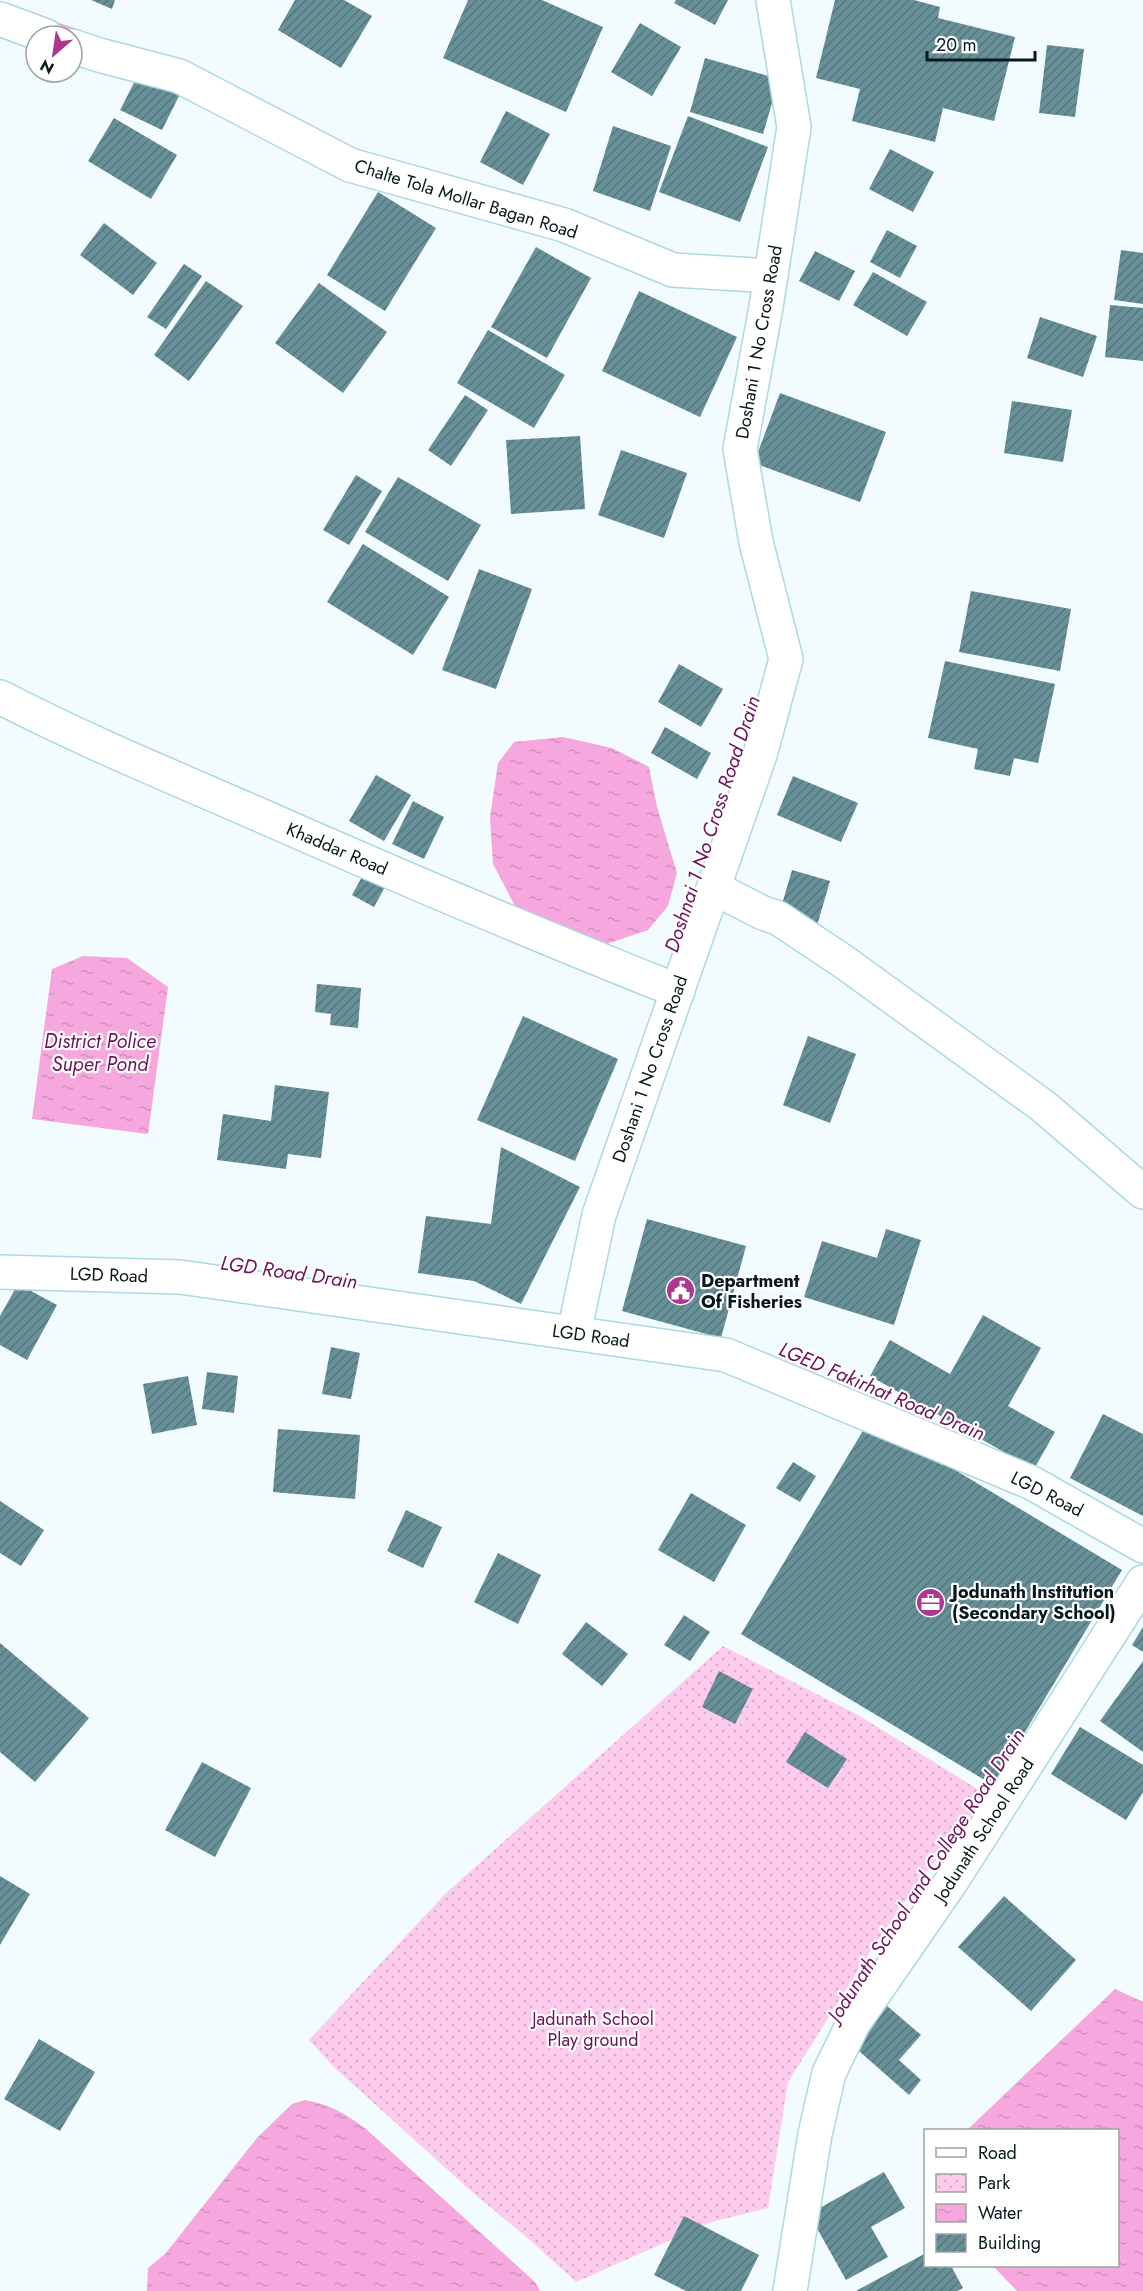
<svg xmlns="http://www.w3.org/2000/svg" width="1143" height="2291" viewBox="0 0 1143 2291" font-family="Jost,sans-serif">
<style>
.park{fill:url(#park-dots)}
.water{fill:url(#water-ripples)}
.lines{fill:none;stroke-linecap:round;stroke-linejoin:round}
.stream{stroke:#f6a7dd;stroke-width:10}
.building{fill:url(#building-hatch)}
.street-casing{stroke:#add9e1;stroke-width:36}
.secondary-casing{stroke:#add9e1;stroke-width:36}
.street{stroke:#fff;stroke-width:33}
.secondary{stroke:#fff;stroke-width:33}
.labels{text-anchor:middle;stroke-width:4.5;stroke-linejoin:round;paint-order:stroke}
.street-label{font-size:18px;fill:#08191c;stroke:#fff}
.poi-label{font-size:18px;font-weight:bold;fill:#08191c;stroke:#fff;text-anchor:start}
.park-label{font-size:18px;fill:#6d1258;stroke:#fff}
.water-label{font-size:20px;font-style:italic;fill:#6d1359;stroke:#fff}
</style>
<defs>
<pattern id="park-dots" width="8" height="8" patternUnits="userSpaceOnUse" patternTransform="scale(1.5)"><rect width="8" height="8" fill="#fdcbec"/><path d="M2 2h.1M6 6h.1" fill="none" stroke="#d7aeca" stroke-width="1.8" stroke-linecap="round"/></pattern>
<pattern id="water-ripples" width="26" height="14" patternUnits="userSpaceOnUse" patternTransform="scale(1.5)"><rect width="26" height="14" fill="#f6a7dd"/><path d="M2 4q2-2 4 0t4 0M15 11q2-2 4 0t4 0" fill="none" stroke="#d18fbd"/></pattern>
<pattern id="building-hatch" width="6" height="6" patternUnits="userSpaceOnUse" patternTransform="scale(1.5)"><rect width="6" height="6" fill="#679098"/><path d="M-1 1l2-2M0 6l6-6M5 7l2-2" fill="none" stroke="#53757b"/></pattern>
</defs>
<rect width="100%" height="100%" fill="#f2fbfd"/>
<path class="park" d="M 723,1646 L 858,1715 L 987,1795 L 914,1888 L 871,1950 L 788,2082 L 768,2208 L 711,2222 L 576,2282 L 531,2241 L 471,2191 L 335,2068 L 309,2040 L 446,1893 Z"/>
<path class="water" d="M 563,737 L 612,748 L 649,767 L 657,807 L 677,873 L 668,906 L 648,930 L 604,945 L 536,923 L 515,906 L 493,864 L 490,817 L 498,763 L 514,742 Z
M 83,956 L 127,958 L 168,987 L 148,1134 L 32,1119 L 52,969 Z
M 1115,1989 L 1143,2002 L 1143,2291 L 1017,2291 L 993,2266 L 1118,2266 L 1118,2130 L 967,2130 Z
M 305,2100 C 332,2105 344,2113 366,2129 L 535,2282 L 540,2291 L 147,2291 L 148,2268 L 165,2254 L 257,2138 L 292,2104 Z"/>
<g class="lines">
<path class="stream" d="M 46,24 L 80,35"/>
</g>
<path class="building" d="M 91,0 L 115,0 L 112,9 Z
M 295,0 L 344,0 L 372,16 L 341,68 L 278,30 Z
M 468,0 L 542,0 L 603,27 L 566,112 L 443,58 Z
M 676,0 L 728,0 L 715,25 L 674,3 Z
M 835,0 L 914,0 L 940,7 L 938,18 L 1015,37 L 994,121 L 943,108 L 935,142 L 852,121 L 860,89 L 816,78 Z
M 640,23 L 681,47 L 652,96 L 611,72 Z
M 1047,45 L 1084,49 L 1075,117 L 1039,113 Z
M 705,58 L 779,79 L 763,134 L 690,112 Z
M 138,75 L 179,96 L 162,130 L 120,110 Z
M 506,111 L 550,134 L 523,185 L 480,162 Z
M 688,116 L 768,147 L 740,222 L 659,192 Z
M 114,118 L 177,155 L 151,199 L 88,161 Z
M 613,126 L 671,146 L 650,211 L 593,191 Z
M 890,149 L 934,172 L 913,212 L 869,189 Z
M 378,192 L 436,228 L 385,311 L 327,275 Z
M 104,223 L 157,263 L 133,295 L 80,255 Z
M 887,230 L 917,246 L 900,278 L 870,262 Z
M 536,247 L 591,278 L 547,358 L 491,327 Z
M 1121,250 L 1143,253 L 1143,304 L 1114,300 Z
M 815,251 L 855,271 L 839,301 L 799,281 Z
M 184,264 L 202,276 L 166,329 L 147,317 Z
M 873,272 L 927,302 L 907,336 L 853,305 Z
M 206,281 L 243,306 L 189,381 L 154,355 Z
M 319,283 L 387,332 L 343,393 L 275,343 Z
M 639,291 L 737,337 L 700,417 L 602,371 Z
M 1110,305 L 1143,308 L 1143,361 L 1105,357 Z
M 1040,317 L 1097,336 L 1083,377 L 1027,358 Z
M 488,330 L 565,375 L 534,428 L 457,383 Z
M 780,393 L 886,432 L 860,502 L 754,463 Z
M 465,395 L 488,410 L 451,466 L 428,450 Z
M 1012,401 L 1072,410 L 1063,462 L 1004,453 Z
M 580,436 L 585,509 L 511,514 L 506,440 Z
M 621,450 L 687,473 L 664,538 L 598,515 Z
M 356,475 L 382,491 L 349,545 L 323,530 Z
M 398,477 L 481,525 L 448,581 L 365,532 Z
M 363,544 L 449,597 L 413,655 L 327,602 Z
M 479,569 L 532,589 L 496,689 L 442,670 Z
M 971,591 L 1071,609 L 1060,671 L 959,652 Z
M 945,661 L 1055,684 L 1038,763 L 1014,758 L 1010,776 L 974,769 L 978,749 L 928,738 Z
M 679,664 L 723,689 L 701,727 L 658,702 Z
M 665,727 L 711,753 L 697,779 L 651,753 Z
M 376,775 L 411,795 L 384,841 L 349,821 Z
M 793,776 L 858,803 L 841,842 L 777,815 Z
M 413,801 L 444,817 L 424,859 L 392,844 Z
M 369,864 L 391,876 L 374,907 L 352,895 Z
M 792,870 L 830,881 L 816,929 L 778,918 Z
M 317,984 L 361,988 L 358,1028 L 330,1025 L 331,1014 L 315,1012 Z
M 523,1016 L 618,1059 L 575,1161 L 477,1120 Z
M 808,1036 L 856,1054 L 830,1123 L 783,1105 Z
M 275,1085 L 329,1092 L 321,1158 L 288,1154 L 286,1169 L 217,1160 L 223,1114 L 271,1121 Z
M 501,1147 L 580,1187 L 521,1304 L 474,1281 L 418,1273 L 426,1216 L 491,1224 Z
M 647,1219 L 746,1246 L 721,1338 L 622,1311 Z
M 886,1229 L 921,1240 L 894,1325 L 804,1297 L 822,1241 L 877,1258 Z
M 18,1284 L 57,1305 L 27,1360 L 0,1345 L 0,1316 Z
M 983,1315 L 1041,1348 L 1008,1406 L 1055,1432 L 1034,1469 L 870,1376 L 890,1340 L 950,1374 Z
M 331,1347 L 360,1353 L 351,1399 L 322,1394 Z
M 207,1372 L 238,1376 L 234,1413 L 202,1409 Z
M 188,1376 L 197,1425 L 152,1434 L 143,1384 Z
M 1103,1414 L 1143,1434 L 1143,1516 L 1070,1478 Z
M 870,1419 L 1122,1570 L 993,1785 L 741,1634 Z
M 278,1429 L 360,1435 L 355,1499 L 273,1492 Z
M 793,1462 L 816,1476 L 800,1502 L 776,1488 Z
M 691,1493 L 746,1525 L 714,1582 L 658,1550 Z
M 0,1501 L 44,1530 L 21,1566 L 0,1553 Z
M 406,1510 L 442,1527 L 423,1568 L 387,1551 Z
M 498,1553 L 541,1575 L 518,1624 L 474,1602 Z
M 684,1615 L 710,1632 L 690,1661 L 664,1645 Z
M 586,1622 L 628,1654 L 602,1686 L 562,1654 Z
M 1143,1627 L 1143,1652 L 1132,1645 Z
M 0,1643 L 89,1718 L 35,1782 L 0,1752 Z
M 1143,1661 L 1143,1752 L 1100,1721 Z
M 719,1671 L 753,1689 L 735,1724 L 702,1707 Z
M 1080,1727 L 1143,1765 L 1143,1792 L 1126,1820 L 1051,1774 Z
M 805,1732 L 847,1759 L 828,1788 L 786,1762 Z
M 202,1762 L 251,1788 L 215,1857 L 165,1830 Z
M 0,1876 L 30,1894 L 0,1945 Z
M 1004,1896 L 1076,1960 L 1031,2011 L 958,1947 Z
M 886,2005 L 921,2035 L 899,2060 L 921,2080 L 909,2095 L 851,2044 Z
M 39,2039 L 95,2072 L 60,2131 L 4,2099 Z
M 884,2172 L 905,2208 L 871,2227 L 888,2257 L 846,2280 L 809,2214 Z
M 684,2216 L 759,2255 L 741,2291 L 686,2291 L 654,2275 Z
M 926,2253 L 926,2266 L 951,2266 L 963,2288 L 957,2291 L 856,2291 Z"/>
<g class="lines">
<defs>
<path id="street" d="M 714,888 L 763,913 L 778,918 L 844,962 L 1043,1106 L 1143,1192"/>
<path id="secondary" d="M 0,19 L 46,36
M 72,46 L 99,55 L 179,76 L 350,165 L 564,225 L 673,270 L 771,276
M 0,697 C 85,741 173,777 260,815 C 398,876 537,935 678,991
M 0,1272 L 180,1277 L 726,1355 L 1032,1483 L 1143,1546
M 574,1333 L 599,1215 L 760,755 L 786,659 L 756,542 L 740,449 L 766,307 L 794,127 L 773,0
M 790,2291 L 815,2134 L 829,2073 L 853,2024 L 951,1882 L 1143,1582"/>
</defs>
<use href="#street" class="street-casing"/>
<use href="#secondary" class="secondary-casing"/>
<use href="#street" class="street"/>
<use href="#secondary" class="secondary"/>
</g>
<defs>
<symbol id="civic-disc" viewBox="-11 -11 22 22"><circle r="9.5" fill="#ad3890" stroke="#fff"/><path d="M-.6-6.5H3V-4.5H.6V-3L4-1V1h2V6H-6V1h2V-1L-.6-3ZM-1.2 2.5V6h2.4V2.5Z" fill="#fff"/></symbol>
<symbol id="office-disc" viewBox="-11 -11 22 22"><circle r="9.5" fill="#ad3890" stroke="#fff"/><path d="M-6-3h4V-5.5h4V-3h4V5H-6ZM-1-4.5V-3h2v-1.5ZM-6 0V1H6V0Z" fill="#fff"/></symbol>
</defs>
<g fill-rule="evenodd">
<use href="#civic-disc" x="664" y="1274" width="33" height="33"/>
<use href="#office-disc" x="914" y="1586" width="33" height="33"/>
</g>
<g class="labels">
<g class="street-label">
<text transform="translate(466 199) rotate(17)" y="6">Chalte Tola Mollar Bagan Road</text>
<text transform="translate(759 342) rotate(-80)" y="6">Doshani 1 No Cross Road</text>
<text transform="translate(337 849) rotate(23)" y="6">Khaddar Road</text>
<text transform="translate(650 1069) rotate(-71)" y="6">Doshani 1 No Cross Road</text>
<text transform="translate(109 1275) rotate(2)" y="6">LGD Road</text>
<text transform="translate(591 1336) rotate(8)" y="6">LGD Road</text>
<text transform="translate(1047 1494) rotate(27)" y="6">LGD Road</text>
<text transform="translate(984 1830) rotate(-57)" y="6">Jodunath School Road</text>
</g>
<g class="poi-label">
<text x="701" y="1287">Department<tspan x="701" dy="21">Of Fisheries</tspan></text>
<text x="952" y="1598">Jodunath Institution<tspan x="952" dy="21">(Secondary School)</tspan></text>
</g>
<g class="park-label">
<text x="593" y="2025">Jadunath School<tspan x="593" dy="21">Play ground</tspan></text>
</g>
<g class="water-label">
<text transform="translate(712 824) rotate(-72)" y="7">Doshnai 1 No Cross Road Drain</text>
<text x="100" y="1048">District Police<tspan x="100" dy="23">Super Pond</tspan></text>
<text transform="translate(289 1272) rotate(8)" y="7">LGD Road Drain</text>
<text transform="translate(882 1391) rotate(23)" y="7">LGED Fakirhat Road Drain</text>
<text transform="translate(926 1875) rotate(-57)" y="7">Jodunath School and College Road Drain</text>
</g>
</g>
<rect x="924" y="2129" width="195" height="138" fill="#ffffff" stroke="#9ca3a4" stroke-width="1.5"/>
<rect x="936" y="2148" width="30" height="9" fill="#ffffff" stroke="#9ca3a4" stroke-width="1.5"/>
<text x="978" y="2159" font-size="18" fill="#08191c">Road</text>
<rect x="936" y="2174" width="30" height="18" fill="url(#park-dots)" stroke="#9ca3a4" stroke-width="1.5"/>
<text x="978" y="2189" font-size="18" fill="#08191c">Park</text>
<rect x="936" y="2204" width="30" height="18" fill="url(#water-ripples)" stroke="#9ca3a4" stroke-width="1.5"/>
<text x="978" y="2219" font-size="18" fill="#08191c">Water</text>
<rect x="936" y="2234" width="30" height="18" fill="url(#building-hatch)" stroke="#9ca3a4" stroke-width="1.5"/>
<text x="978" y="2249" font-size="18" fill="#08191c">Building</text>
<g transform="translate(54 54) rotate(209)"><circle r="28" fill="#ffffff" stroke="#9ca3a4" stroke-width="1.5"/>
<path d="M0-4.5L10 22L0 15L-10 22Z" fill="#ad3890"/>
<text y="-9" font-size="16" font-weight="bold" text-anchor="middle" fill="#08191c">N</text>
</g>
<path d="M927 51v9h108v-9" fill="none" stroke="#08191c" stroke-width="3"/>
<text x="936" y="51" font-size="18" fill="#08191c" stroke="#ffffff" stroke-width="4.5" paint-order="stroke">20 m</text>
</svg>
